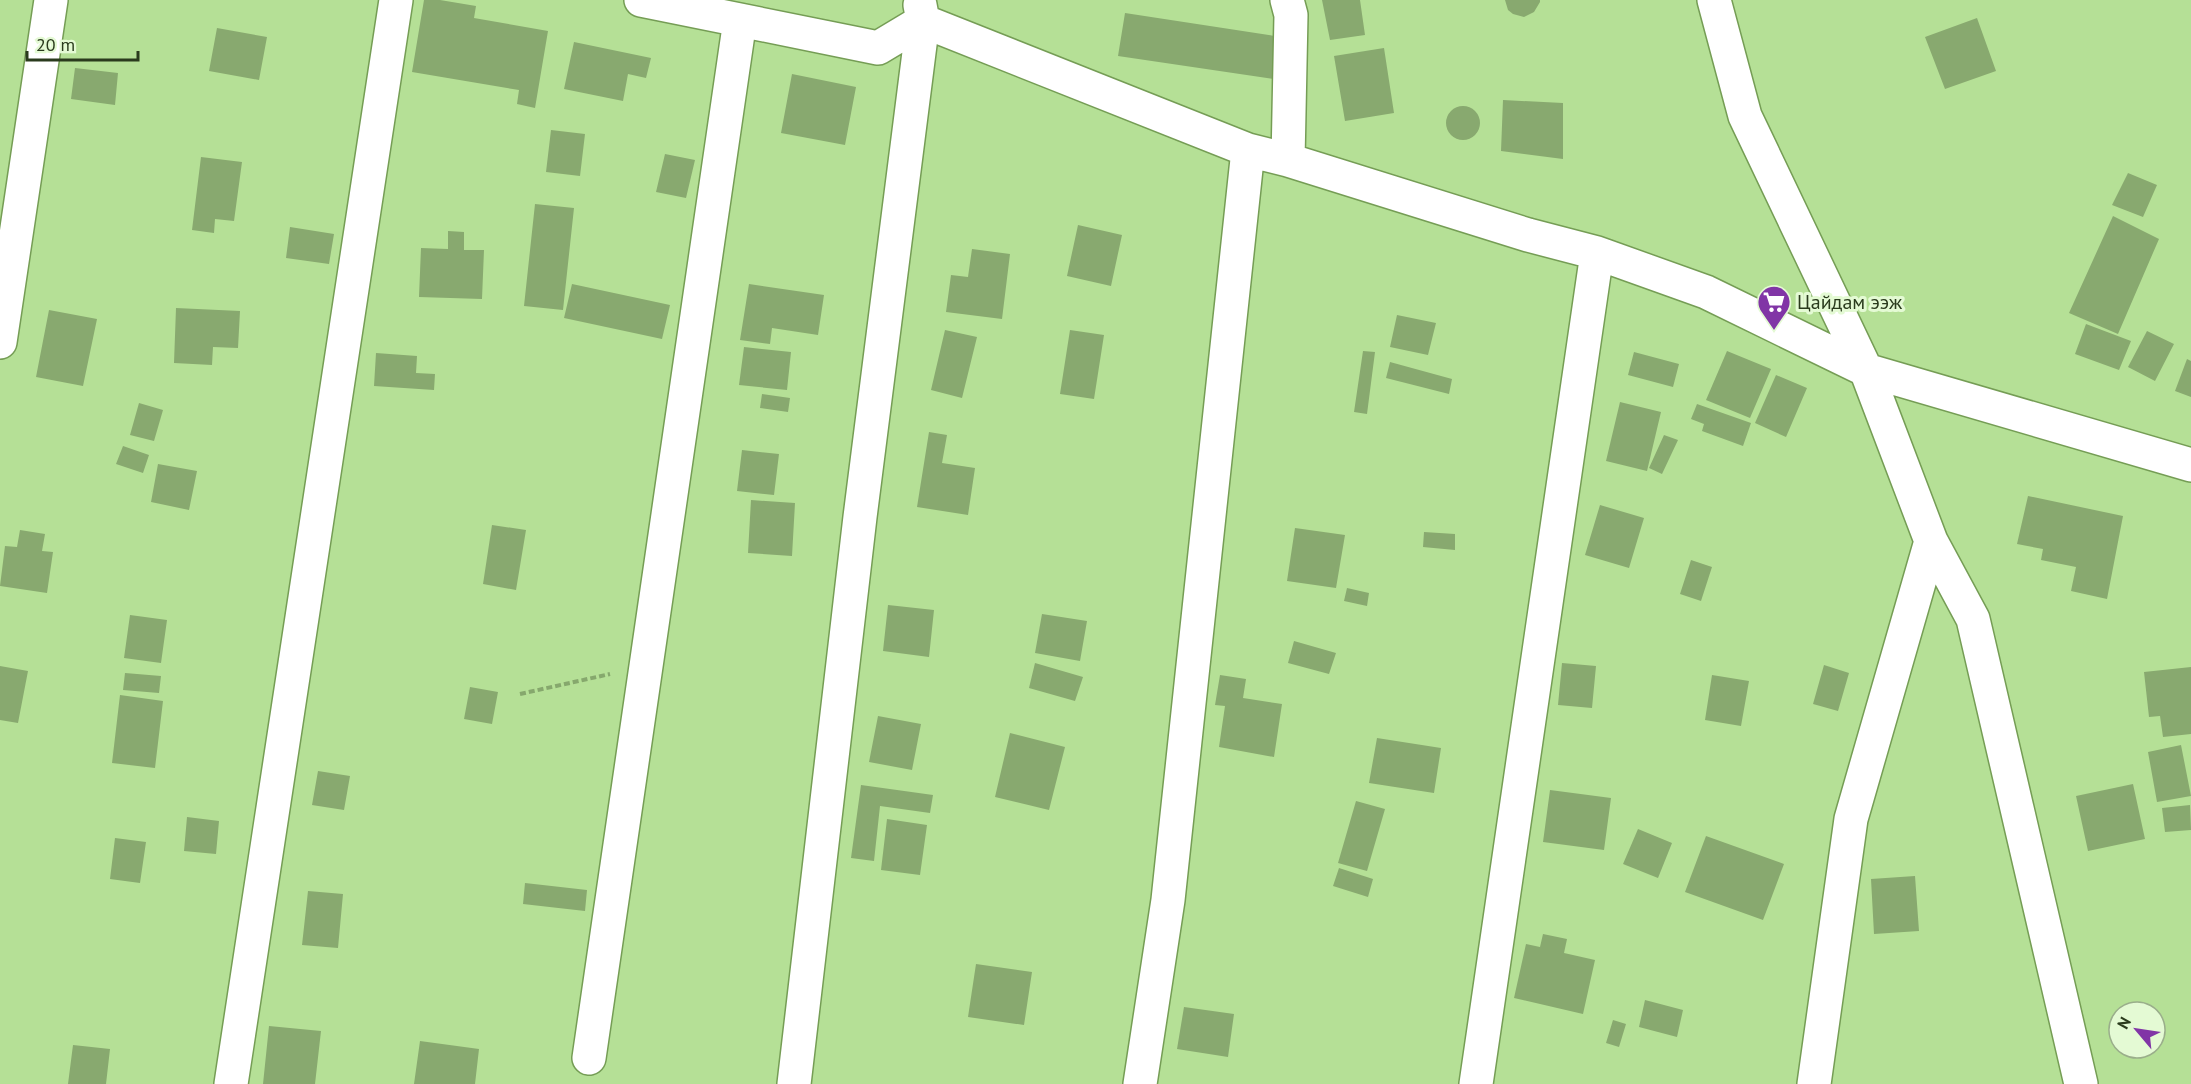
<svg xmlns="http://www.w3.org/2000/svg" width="2191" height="1084" viewBox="0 0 2191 1084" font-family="'PT Sans',sans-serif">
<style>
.building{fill:#88a96f}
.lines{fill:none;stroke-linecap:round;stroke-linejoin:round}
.minor-casing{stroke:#759d55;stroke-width:36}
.path{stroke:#86a86d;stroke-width:4;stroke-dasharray:6 3;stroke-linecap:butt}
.minor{stroke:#fff;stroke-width:33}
.labels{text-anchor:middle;stroke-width:6;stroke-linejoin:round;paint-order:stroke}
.poi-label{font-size:20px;fill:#2a3b1d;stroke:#e4fad4;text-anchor:start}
</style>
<rect width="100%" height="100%" fill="#b5e096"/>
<path class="building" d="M 424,0 L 440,0 L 476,6 L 474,18 L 548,31 L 535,108 L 517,104 L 519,90 L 412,72 Z
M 1322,0 L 1360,0 L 1365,35 L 1330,40 Z
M 1505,0 L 1540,0 L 1540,2 L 1534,12 L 1524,17 L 1513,14 L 1508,10 Z
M 1125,13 L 1281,37 L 1274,79 L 1118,56 Z
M 1977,18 L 1996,71 L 1945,89 L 1925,37 Z
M 217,28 L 267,37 L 259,80 L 209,71 Z
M 574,42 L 651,58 L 646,78 L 628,74 L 623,101 L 564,89 Z
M 1384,48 L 1394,113 L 1345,121 L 1334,56 Z
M 75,68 L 118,73 L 115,105 L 71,99 Z
M 792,74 L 856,87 L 845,145 L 781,133 Z
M 1503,100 L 1563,103 L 1563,159 L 1501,151 Z
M1446 123a17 17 0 1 1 34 0a17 17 0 1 1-34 0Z
M 551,130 L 585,134 L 580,176 L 546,172 Z
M 665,154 L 695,160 L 686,198 L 656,192 Z
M 201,157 L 242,162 L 234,221 L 215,219 L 214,233 L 192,230 Z
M 2128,173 L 2157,185 L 2143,217 L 2112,205 Z
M 535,204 L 574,208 L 563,310 L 524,306 Z
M 2113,216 L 2159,239 L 2118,334 L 2069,313 Z
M 1078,225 L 1122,235 L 1111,286 L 1067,276 Z
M 290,227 L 334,234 L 329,264 L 286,258 Z
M 448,231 L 464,232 L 464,250 L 484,250 L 482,299 L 419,297 L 421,248 L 448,249 Z
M 972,249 L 1010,254 L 1002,319 L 946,312 L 951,275 L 968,277 Z
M 572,284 L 670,305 L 662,339 L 564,318 Z
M 749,284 L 824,295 L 818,335 L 772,328 L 770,344 L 740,340 Z
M 176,308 L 240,311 L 238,348 L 213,347 L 212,365 L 174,363 Z
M 49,310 L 97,319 L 83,386 L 36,377 Z
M 1397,315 L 1436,323 L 1428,355 L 1390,347 Z
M 2086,324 L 2131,341 L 2119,370 L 2075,354 Z
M 945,330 L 977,337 L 962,398 L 931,390 Z
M 1070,330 L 1104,335 L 1094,399 L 1060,394 Z
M 2147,331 L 2174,344 L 2155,381 L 2128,367 Z
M 744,347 L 791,352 L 787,390 L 739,385 Z
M 1363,351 L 1375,352 L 1367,414 L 1354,412 Z
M 1727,351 L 1771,369 L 1750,418 L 1706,400 Z
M 1634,352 L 1679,364 L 1673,387 L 1628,375 Z
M 376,353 L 417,356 L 416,373 L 435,374 L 434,390 L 374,386 Z
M 2187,359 L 2191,361 L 2191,397 L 2175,391 Z
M 1390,362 L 1452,379 L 1449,394 L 1386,378 Z
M 1776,375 L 1807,388 L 1786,437 L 1755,423 Z
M 762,394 L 790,398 L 788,412 L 760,408 Z
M 1620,402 L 1661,412 L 1647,471 L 1606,461 Z
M 139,403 L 163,410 L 154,441 L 130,435 Z
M 1697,404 L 1751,423 L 1743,446 L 1702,431 L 1704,424 L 1691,419 Z
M 929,432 L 947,435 L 942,463 L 975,468 L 968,515 L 917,507 Z
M 1664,435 L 1678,440 L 1662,474 L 1649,468 Z
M 123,446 L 149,455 L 143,473 L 116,464 Z
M 742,450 L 779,454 L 774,495 L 737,491 Z
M 158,464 L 197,471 L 189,510 L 151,502 Z
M 2028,496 L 2123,516 L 2107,599 L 2071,591 L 2076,567 L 2041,560 L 2043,549 L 2017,544 Z
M 751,500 L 795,503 L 792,556 L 748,553 Z
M 1600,505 L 1644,518 L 1629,568 L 1585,555 Z
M 492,525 L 526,530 L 516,590 L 483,584 Z
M 1295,528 L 1345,535 L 1336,588 L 1287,581 Z
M 20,530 L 45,534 L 42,551 L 53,552 L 47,593 L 0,586 L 5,546 L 17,547 Z
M 1424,532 L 1455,534 L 1455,550 L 1423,547 Z
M 1691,560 L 1712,567 L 1701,601 L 1680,594 Z
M 1347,588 L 1369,593 L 1367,606 L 1344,601 Z
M 888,605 L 934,610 L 929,657 L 883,651 Z
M 1042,614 L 1087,621 L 1080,661 L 1035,653 Z
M 130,615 L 167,620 L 161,663 L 124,658 Z
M 1294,641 L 1336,653 L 1329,674 L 1288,663 Z
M 1035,663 L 1083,677 L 1075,701 L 1029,688 Z
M 1562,663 L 1596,666 L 1592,708 L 1558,705 Z
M 1824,665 L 1849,673 L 1838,711 L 1813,704 Z
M 0,666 L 28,671 L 18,723 L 0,720 Z
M 2191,667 L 2191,734 L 2163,737 L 2160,716 L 2149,717 L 2144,672 Z
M 125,673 L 161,676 L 159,693 L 123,690 Z
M 1220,675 L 1246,679 L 1243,698 L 1282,704 L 1274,757 L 1219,747 L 1225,706 L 1215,705 Z
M 1712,675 L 1749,681 L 1741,726 L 1705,720 Z
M 470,687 L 498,692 L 492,724 L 464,719 Z
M 120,695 L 163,701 L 155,768 L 112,763 Z
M 878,716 L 921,724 L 912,770 L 869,762 Z
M 1010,733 L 1065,747 L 1049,810 L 995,797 Z
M 1377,738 L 1441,748 L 1434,793 L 1369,783 Z
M 2181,745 L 2191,796 L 2157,802 L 2148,752 Z
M 318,771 L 350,776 L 344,810 L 312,805 Z
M 2133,784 L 2145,839 L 2088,851 L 2076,796 Z
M 861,785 L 933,795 L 930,813 L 880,806 L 874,861 L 851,858 Z
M 1550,790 L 1611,798 L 1604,850 L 1543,842 Z
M 1356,801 L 1385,809 L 1367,871 L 1338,863 Z
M 2190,805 L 2191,830 L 2165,832 L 2162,808 Z
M 187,817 L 219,821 L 216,854 L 184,851 Z
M 887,819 L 927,825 L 920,875 L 881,870 Z
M 1638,829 L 1672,843 L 1658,878 L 1623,864 Z
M 1706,836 L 1784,864 L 1763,920 L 1685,892 Z
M 115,838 L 146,842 L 140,883 L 110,879 Z
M 1339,868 L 1373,879 L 1368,897 L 1333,886 Z
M 1915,876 L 1919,931 L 1874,934 L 1871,879 Z
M 525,883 L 587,890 L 585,911 L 523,904 Z
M 308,891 L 343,894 L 338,948 L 302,945 Z
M 1543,934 L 1567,939 L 1564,953 L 1595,960 L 1583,1014 L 1514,998 L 1526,944 L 1540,947 Z
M 976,964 L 1032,972 L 1024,1025 L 968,1017 Z
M 1645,1000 L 1683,1010 L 1677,1037 L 1639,1027 Z
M 1184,1007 L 1234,1014 L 1228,1057 L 1177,1049 Z
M 1613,1020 L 1626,1024 L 1619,1047 L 1606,1043 Z
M 269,1026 L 321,1031 L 315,1084 L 263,1084 Z
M 420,1041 L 479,1049 L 475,1084 L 414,1084 Z
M 73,1045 L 110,1049 L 106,1084 L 68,1084 Z"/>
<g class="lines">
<defs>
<path id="minor" d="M 641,0 L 878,48 L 923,21 L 1248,150 L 1288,160 L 1528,235 L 1597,253 L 1706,292 L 1866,370 L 2191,465
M 1287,0 L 1291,15 L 1288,160
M 1714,0 L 1745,116 L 1866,370 L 1931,541 L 1973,619 L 2081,1084
M 0,342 L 51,0
M 589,1058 L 740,20
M 231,1084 L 396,0
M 794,1084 L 860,517 L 923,21 L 920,5
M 1140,1084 L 1168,900 L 1248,150
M 1476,1084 L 1597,253
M 1814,1084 L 1851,819 L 1931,541"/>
</defs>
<use href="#minor" class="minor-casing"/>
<path class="path" d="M 520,694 L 610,674"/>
<use href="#minor" class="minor"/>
</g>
<defs>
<symbol id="supermarket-pin" viewBox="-11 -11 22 30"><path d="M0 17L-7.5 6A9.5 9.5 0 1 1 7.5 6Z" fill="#8135a6" stroke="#e4fad4"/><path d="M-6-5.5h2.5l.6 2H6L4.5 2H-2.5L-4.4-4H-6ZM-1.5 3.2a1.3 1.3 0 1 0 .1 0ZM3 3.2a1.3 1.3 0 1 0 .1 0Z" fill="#fff"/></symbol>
</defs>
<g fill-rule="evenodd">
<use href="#supermarket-pin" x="1755" y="283" width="38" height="52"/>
</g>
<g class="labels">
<g class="poi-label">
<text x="1797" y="309">Цайдам ээж</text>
</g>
</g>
<g transform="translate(2137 1030) rotate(299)"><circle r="28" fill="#e4fad4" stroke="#9aae8b" stroke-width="1.5"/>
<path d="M0-4.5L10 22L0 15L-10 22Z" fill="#8135a6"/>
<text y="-9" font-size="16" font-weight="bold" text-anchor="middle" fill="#2a3b1d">N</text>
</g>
<path d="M27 51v9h111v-9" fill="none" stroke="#2a3b1d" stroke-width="3"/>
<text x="36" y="51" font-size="18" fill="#2a3b1d" stroke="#e4fad4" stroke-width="4.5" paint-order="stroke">20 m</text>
</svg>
